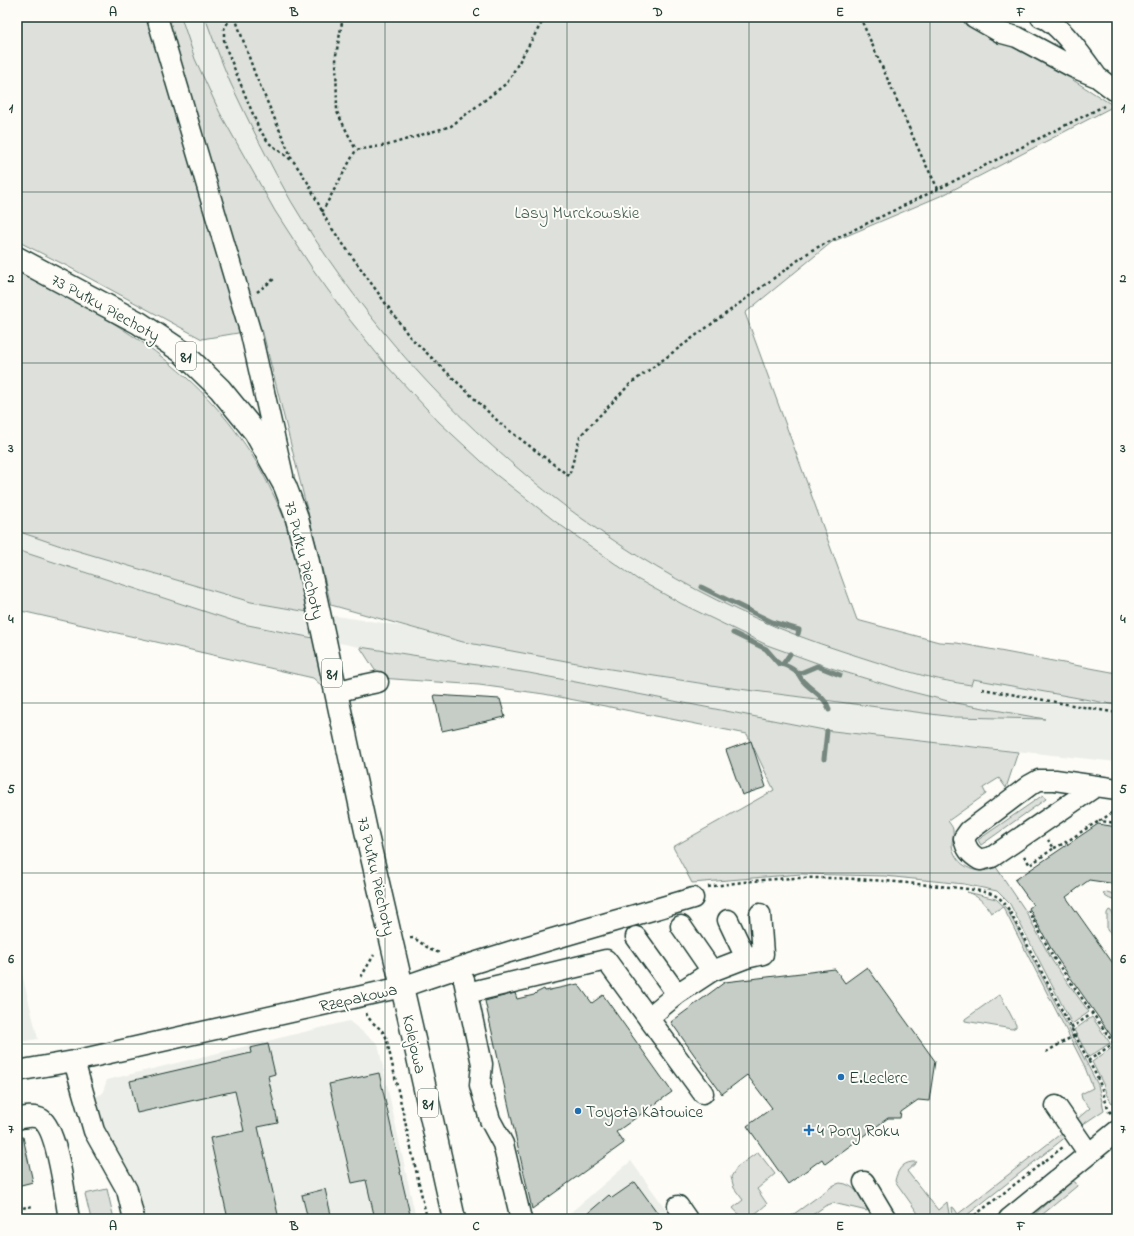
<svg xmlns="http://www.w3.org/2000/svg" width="1134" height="1236" viewBox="0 0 1134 1236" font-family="'Indie Flower',sans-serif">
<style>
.built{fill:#eceee9}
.green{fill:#dde0db;stroke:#7e8e88}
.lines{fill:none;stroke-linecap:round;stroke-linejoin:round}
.stream{stroke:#75877f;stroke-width:5}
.building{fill:#c6cdc7;stroke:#1f3d34}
.minor-casing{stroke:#1f3d34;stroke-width:23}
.major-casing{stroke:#1f3d34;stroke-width:25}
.path{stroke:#1f3d34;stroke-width:2.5;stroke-dasharray:3 3;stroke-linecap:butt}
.minor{stroke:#fdfcf7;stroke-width:20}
.major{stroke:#fdfcf7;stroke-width:22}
.grid{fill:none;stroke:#1f3d34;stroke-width:1;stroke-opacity:0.55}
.poi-dot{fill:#1f6fb2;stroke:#fdfcf7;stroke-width:1.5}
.labels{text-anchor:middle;stroke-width:4;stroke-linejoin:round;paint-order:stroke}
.shield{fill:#fdfcf7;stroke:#62766e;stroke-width:1}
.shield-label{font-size:16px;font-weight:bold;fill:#1f3d34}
.park-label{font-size:17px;fill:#455e55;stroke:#fdfcf7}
.street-label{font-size:17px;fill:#1f3d34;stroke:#fdfcf7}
.poi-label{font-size:17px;fill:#1f3d34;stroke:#fdfcf7;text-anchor:start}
.neatline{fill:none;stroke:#1f3d34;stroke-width:1.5}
.grid-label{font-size:13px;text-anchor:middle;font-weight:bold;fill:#1f3d34}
</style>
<rect width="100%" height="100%" fill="#fdfcf7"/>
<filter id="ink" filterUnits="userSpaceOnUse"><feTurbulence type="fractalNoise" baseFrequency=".025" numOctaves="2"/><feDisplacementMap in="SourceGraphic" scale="8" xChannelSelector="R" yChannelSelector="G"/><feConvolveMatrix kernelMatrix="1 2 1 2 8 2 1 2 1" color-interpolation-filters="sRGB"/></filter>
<g filter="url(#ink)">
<path class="built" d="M 181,17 L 205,17 L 229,80 L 262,148 L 291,201 L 328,259 L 354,295 L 401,353 L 453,408 L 507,460 L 566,507 L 618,544 L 661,570 L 694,588 L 762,622 L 806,639 L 909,673 L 958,684 L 971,685 L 973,679 L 1117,705 L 1117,762 L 824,730 L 529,673 L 360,647 L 313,638 L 243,624 L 17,550 L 17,531 L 58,545 L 117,562 L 308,612 L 404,626 L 463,642 L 604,668 L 724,687 L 954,717 L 1042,719 L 956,703 L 904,690 L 831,668 L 767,645 L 682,604 L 637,579 L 556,522 L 494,473 L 439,422 L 386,365 L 349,319 L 312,268 L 275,211 L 220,113 L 195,59 Z
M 17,954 L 38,1039 L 17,1042 Z
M 349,1021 L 378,1044 L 416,1219 L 146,1219 L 134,1178 L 97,1124 L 91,1098 L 102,1094 L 107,1080 Z
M 631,1161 L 673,1219 L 563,1219 Z"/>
<path class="green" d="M 17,17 L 181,17 L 195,59 L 220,113 L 275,211 L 312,268 L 349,319 L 386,365 L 439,422 L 494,473 L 556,522 L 637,579 L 682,604 L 767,645 L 831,668 L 904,690 L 956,703 L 1045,719 L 954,717 L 724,687 L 604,668 L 463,642 L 331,605 L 262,329 L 202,339 L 67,266 L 17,241 Z
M 205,17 L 969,17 L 1035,56 L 1114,106 L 945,194 L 832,242 L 745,313 L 857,620 L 939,642 L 957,643 L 1117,673 L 1117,705 L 973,679 L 971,685 C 927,679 885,665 842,651 C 613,578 414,407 291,201 C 269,163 249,122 230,82 C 221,61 213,39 205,17 Z
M 17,269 C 116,321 206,371 262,472 C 271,490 281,508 287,527 C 296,555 301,584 308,612 L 251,602 L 58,545 L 17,531 Z
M 17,550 L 243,624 L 313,638 L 323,687 L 313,678 L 17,610 Z
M 360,647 L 529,673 L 824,730 L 1018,752 L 1006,788 L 999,778 L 983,788 L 986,794 L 948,821 C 950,824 953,827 953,830 C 954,834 952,840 952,845 C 954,862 971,874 987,870 C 990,870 993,868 996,867 L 1025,910 L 1053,962 L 1089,1012 L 1072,1024 L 1010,904 L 997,891 L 964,884 L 884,876 L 801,874 L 692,883 L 673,847 L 774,790 L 747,734 L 544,694 L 479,685 L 380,678 Z
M 1043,795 L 1046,799 L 981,845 L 978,840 Z
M 967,892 L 996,899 L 1007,909 L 1098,1085 L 1104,1110 L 1079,1127 L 1076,1120 L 1090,1108 L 1082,1099 L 1081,1094 L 1093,1088 L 1084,1065 L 1003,907 L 991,913 C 985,903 978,896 967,892 Z
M 1107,892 L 1117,895 L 1117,901 C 1112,900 1106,898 1103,894 Z
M 1109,910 L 1111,911 C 1116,918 1111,927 1117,934 L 1117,938 L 1114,938 L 1107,930 L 1107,913 Z
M 999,995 L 1001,996 L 1016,1025 L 1016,1027 L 1012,1029 L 965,1021 L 965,1019 Z
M 1092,1017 L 1110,1043 L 1089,1057 L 1074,1030 Z
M 1113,1047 L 1117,1052 L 1117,1100 L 1112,1103 L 1106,1094 L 1104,1086 L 1092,1062 Z
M 1063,1132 L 1067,1136 L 962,1219 L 953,1219 L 952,1207 L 954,1208 L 958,1214 Z
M 758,1152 L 775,1174 L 757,1189 L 767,1204 C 754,1215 746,1224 733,1208 L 743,1200 L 734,1188 L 731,1177 L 737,1167 Z
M 912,1162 L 917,1162 L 907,1171 L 938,1210 L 947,1202 L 950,1219 L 922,1219 L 895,1181 C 897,1171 902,1163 912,1162 Z
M 1073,1181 L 1076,1183 L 1077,1186 L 1037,1219 L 1030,1219 L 1069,1182 Z
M 840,1183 C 855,1184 859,1196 867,1208 L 867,1211 L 833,1203 L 825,1206 L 807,1219 L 787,1219 L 834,1185 Z
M 107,1189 L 114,1219 L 91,1219 L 85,1194 Z"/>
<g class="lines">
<path class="stream" d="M 701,587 L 772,622 L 799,630 L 798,634
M 733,633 L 766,649 L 779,664 C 785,664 795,670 798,674 C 801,677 801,680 804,682 C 812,691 827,698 829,710
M 783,664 L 790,654
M 798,674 L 817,666 L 840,675
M 824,759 L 827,731"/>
</g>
<path class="building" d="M 434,695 L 500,699 L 505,717 L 442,731 Z
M 751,741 L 766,787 L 742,795 L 726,750 Z
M 1098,824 L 1117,827 L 1117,884 L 1089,880 L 1066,897 L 1117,969 L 1117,1044 L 1054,954 L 1029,908 L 1033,905 L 1015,880 Z
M 867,967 L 935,1061 L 929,1101 L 918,1100 L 901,1112 L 900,1118 L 888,1118 L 825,1164 L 822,1159 L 788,1184 L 747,1126 L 772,1108 L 747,1075 L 722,1094 L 671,1022 L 725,982 L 835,969 L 845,983 Z
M 578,984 L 592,1003 L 603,995 L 672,1092 L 616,1132 L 624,1143 L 532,1209 L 485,1001 L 515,993 L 517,999 L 534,995 L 536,993 L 544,989 L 545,991 Z
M 268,1044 L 275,1074 L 268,1076 L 278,1123 L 258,1127 L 279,1219 L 228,1219 L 210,1138 L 244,1131 L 235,1091 L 137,1113 L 130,1081 L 251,1053 L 250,1048 Z
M 379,1073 L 401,1172 L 400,1172 L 411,1219 L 375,1219 L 366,1180 L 352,1183 L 329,1084 Z
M 23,1137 L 33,1182 L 17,1186 L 17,1138 Z
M 635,1182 L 662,1219 L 581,1219 L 609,1195 L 612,1198 Z
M 325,1189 L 332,1219 L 308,1219 L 302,1195 Z"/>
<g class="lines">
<defs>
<path id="minor" d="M 157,17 L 251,334 L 283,476
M 974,17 L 1002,33 L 1017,37 L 1073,67 L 1097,77 L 1117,92
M 1041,17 C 1060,23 1085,60 1097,77
M 336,692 L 359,686 L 378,682
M 1096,786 L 992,857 L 980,860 C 970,854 966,849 964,838 L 969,831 L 1030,785 L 1039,780 L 1055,780 L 1117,789
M 636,937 L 677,994 L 648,1018
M 746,958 L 763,954 L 760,914
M 712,971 L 746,958 L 728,920
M 464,980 L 482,1064 L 480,1085 L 490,1120 L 503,1144 L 521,1219
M 467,993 L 606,960 L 703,1093
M 677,994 L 712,971 L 681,926
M 74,1061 L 94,1131 L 127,1190 L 134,1219
M 17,1071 L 74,1061 L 402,987 C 498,953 596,927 693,898
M 1056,1106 L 1089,1154
M 17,1119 C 25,1117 34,1115 41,1119 C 58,1130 65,1198 69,1219
M 864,1182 L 886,1219
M 678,1206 L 687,1219
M 1009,1219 L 1117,1131"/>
<path id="major" d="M 17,258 L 139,323 L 181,351 L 220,389 L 255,432 L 285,486 L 296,515 L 306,553 L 366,831 L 411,1026 L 454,1219"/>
</defs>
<use href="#minor" class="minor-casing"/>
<use href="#major" class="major-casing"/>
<path class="path" d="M 231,17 L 224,29 L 224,40 L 228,53 L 259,129 L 269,143 L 294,162 L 307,181 L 328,223 L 409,336 L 502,425 L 569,476 L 580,436 L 630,384 L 812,250 L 938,189 L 1104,106
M 235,17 L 255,74 L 293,161
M 343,17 L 336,55 L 337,112 L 356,150
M 860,17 L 922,157 L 938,189
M 322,212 L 356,150 L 388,145 L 451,126 L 507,83 L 545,17
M 257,292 L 274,279
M 982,689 L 1117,713
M 1117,809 L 1100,821 L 1117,823
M 1054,848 C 1071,841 1084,828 1100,821
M 1024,856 L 1030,865 L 1054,848 L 1048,840
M 708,887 C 745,881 784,877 821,878 C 857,878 894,882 930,885 C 947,887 983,889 996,896 C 1003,900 1007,906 1010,912 L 1095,1073 L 1101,1086 L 1109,1112
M 1028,910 L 1053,957 L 1117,1048
M 410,938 L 414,938 L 431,950 L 440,953
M 361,977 L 374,955
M 366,1013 C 370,1024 382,1027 386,1037 L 427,1219
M 1071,1028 L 1093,1013
M 1046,1052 L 1075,1035
M 1088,1061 L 1114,1043
M 1109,1113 L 1117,1107
M 17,1209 L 33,1206
M 970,1219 L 1063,1147"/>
<use href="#minor" class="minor"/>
<use href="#major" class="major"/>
</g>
</g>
<path class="grid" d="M 204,17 L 204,1219M 385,17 L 385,1219M 567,17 L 567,1219M 749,17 L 749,1219M 930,17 L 930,1219M 17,192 L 1117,192M 17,363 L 1117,363M 17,533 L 1117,533M 17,703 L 1117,703M 17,873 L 1117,873M 17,1044 L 1117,1044"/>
<g class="poi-dot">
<circle cx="841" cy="1077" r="4"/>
<circle cx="578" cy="1111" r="4"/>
<path d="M807 1124h4v4h4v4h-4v4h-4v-4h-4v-4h4z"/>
</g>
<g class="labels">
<g class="shield">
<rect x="176" y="342" width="20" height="28" rx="3"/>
<rect x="322" y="659" width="20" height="28" rx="3"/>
<rect x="418" y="1089" width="20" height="28" rx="3"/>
</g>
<g class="shield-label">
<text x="186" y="362">81</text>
<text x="332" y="679">81</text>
<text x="428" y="1109">81</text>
</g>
<g class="park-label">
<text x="577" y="218">Lasy Murckowskie</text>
</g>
<g class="street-label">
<text transform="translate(106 307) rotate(29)" y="6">73 Pułku Piechoty</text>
<text transform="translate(305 560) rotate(76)" y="6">73 Pułku Piechoty</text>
<text transform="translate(377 876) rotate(77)" y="6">73 Pułku Piechoty</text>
<text transform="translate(358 997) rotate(-13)" y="6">Rzepakowa</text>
<text transform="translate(415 1044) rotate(77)" y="6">Kolejowa</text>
</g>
<g class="poi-label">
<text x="849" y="1083">E.Leclerc</text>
<text x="586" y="1117">Toyota Katowice</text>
<text x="817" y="1136">4 Pory Roku</text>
</g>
</g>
<rect width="1134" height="1236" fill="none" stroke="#fdfcf7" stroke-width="44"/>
<rect x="22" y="22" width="1090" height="1192" class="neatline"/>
<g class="grid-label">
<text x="113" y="16">A</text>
<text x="294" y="16">B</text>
<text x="476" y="16">C</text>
<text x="658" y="16">D</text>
<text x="840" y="16">E</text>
<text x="1021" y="16">F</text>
<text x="11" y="112">1</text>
<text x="1123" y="112">1</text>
<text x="11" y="282">2</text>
<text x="1123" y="282">2</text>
<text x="11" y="452">3</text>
<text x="1123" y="452">3</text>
<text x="11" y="623">4</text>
<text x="1123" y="623">4</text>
<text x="11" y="793">5</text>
<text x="1123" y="793">5</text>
<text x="11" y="963">6</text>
<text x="1123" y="963">6</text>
<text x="11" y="1133">7</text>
<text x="1123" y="1133">7</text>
<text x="113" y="1230">A</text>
<text x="294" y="1230">B</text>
<text x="476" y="1230">C</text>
<text x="658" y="1230">D</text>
<text x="840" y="1230">E</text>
<text x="1021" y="1230">F</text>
</g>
</svg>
